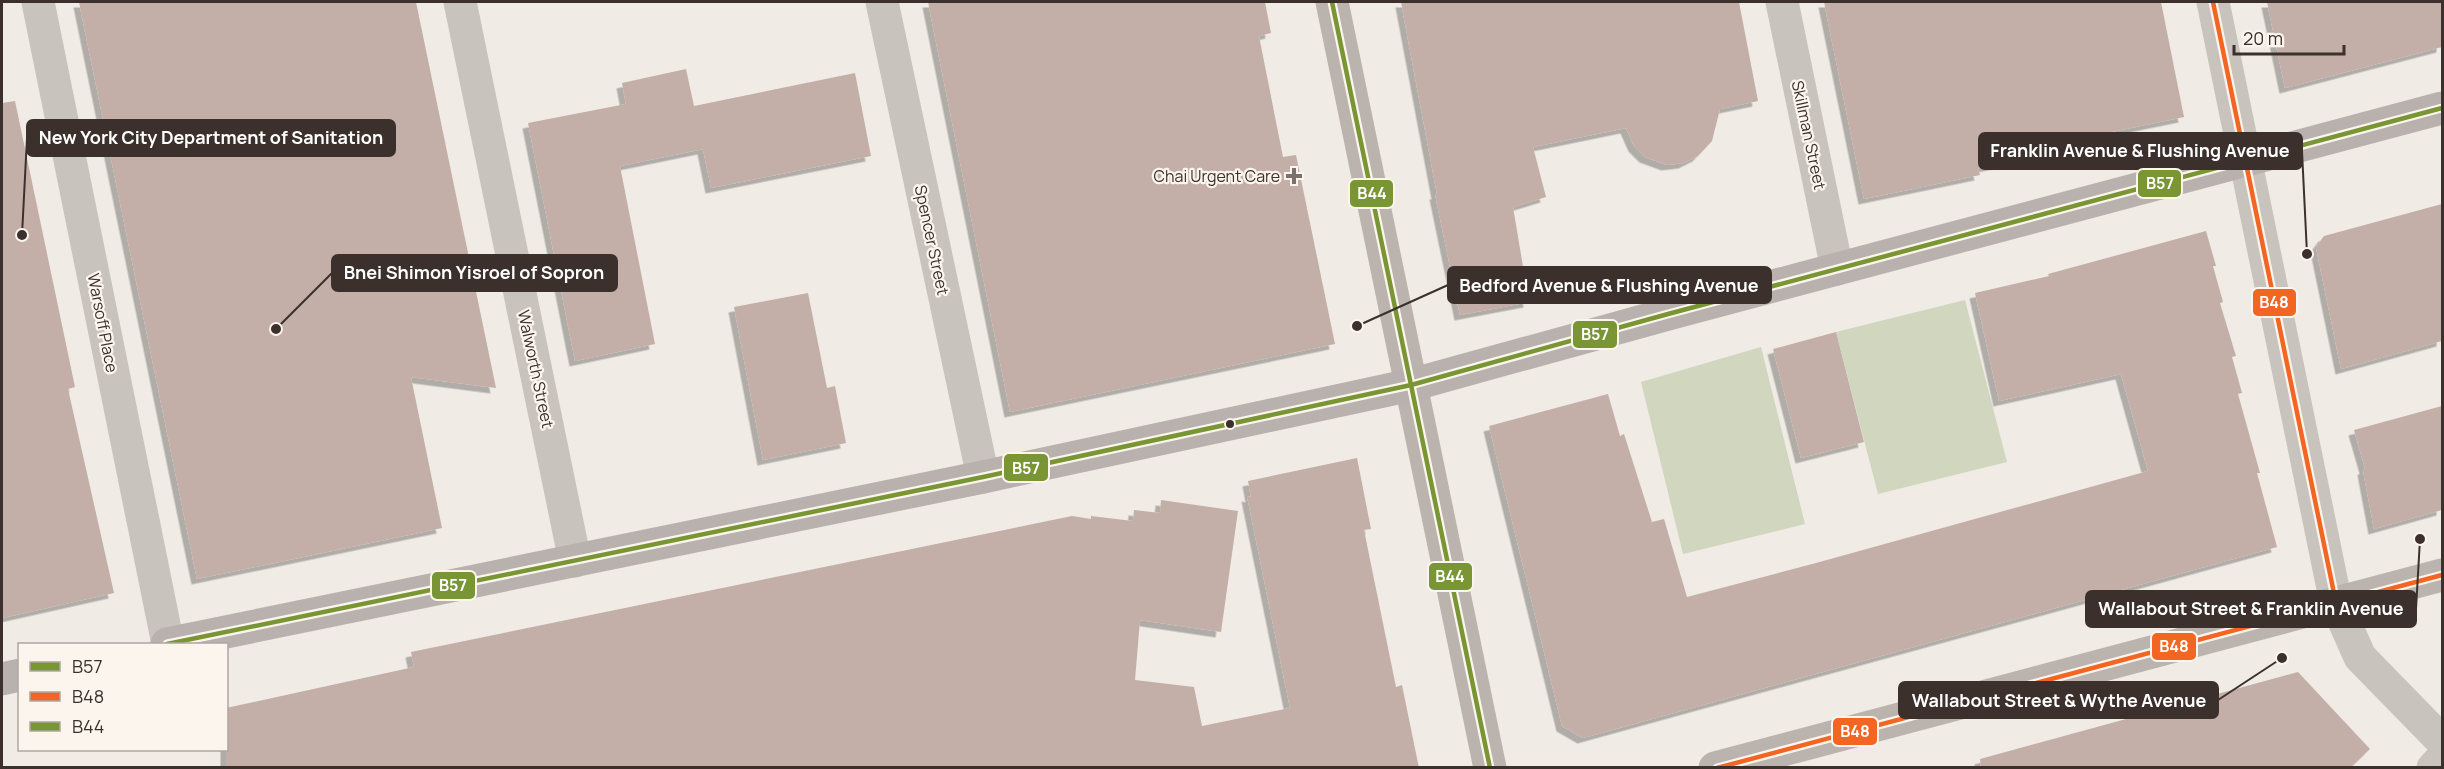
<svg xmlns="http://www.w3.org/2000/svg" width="2444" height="769" viewBox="0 0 2444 769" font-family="Manrope,sans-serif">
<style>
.green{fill:#d1d6bf}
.building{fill:#c3afa7;filter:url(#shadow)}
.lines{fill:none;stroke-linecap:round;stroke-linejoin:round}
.street{stroke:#c9c3be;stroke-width:33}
.secondary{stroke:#bab3ae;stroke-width:33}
.primary{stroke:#b8b1ad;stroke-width:33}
.bus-1-casing{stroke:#fbf5ee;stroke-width:9}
.bus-2-casing{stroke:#fbf5ee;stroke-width:9}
.bus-3-casing{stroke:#fbf5ee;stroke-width:9}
.bus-1{stroke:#799534;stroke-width:4.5}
.bus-2{stroke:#f26522;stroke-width:4.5}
.bus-3{stroke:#799534;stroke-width:4.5}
.poi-dot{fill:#7a716c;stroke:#fbf5ee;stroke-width:2}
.bus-dot{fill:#3b302b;stroke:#fbf5ee;stroke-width:2}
.labels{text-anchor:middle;stroke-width:4.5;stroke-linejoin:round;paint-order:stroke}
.street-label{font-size:16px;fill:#3b302b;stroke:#fbf5ee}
.poi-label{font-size:16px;fill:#3b302b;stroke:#fbf5ee;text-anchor:end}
.leader{fill:none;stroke:#3b302b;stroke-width:2}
.callout-dot{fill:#3b302b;stroke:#fbf5ee;stroke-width:2}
.callout{fill:#3b302b;stroke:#3b302b;stroke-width:2}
.callout-label{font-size:18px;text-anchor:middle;font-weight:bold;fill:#fff}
.line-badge{stroke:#fbf5ee;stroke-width:2}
.badge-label{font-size:16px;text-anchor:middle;font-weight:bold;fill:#fff}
</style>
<defs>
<filter id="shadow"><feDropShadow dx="-5.5" dy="5.5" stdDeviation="0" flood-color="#0004"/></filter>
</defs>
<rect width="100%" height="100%" fill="#f0ebe5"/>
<path class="green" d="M 1965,300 L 2007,462 L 1878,494 L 1836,332 Z
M 1761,347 L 1805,524 L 1683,554 L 1641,382 Z"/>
<path class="building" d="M 79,2 L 416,2 L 496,388 L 411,377 L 442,528 L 197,579 Z
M 928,2 L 1265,2 L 1271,33 L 1259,36 L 1283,157 L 1296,155 L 1335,344 L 1010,412 Z
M 1401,2 L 1739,2 L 1758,101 L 1720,109 L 1712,141 L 1698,156 L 1684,163 L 1667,165 L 1645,157 L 1634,146 L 1626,128 L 1533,147 L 1546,197 L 1513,207 L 1529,302 L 1460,315 L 1435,194 L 1437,194 Z
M 1824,2 L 2161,2 L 2184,117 L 2111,132 L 2111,138 L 2039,153 L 2040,156 L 1978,168 L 1980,175 L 1864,199 Z
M 2267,2 L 2442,2 L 2442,47 L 2285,88 Z
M 686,69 L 694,106 L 855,73 L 871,156 L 711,188 L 703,149 L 620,166 L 655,344 L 575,361 L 528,123 L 626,104 L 622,83 Z
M 15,101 L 75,387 L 68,389 L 114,593 L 2,618 L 2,103 Z
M 2442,204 L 2442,341 L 2341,369 L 2316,247 L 2324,236 Z
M 2206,231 L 2216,266 L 2213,266 L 2223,302 L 2220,303 L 2236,356 L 2232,357 L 2242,393 L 2238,394 L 2260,473 L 2257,473 L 2277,547 L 1583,738 L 1562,726 L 1489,426 L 1608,394 L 1620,436 L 1624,434 L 1652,522 L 1664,519 L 1687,597 L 1816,563 L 2148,471 L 2121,374 L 1999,401 L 1975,293 L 2049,276 L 2048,274 Z
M 808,293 L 827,388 L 835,386 L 846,443 L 763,460 L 734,307 Z
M 1836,332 L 1864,442 L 1801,458 L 1773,349 Z
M 2442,406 L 2442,510 L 2374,529 L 2363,470 L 2365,468 L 2354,430 Z
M 1357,458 L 1371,529 L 1364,530 L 1396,687 L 1402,685 L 1419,768 L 226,768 L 226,708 L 414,667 L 411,652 L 1072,516 L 1091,519 L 1091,516 L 1133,521 L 1134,510 L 1160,513 L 1161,500 L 1238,511 L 1221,632 L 1140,620 L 1135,680 L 1194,687 L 1202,726 L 1290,708 L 1247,496 L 1251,497 L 1248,481 Z
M 2298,672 L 2370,749 L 2350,768 L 1981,768 L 1980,759 Z"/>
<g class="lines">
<path class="street" d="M 38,2 L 168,644
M 460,2 L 575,561
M 882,2 L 983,477
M 1782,2 L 1837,269
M 2213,2 L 2336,603 L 2360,657 L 2442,741
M 2433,768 L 2442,758"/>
<path class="secondary" d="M 1332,2 L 1490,768
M 1715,768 L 2442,575"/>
<path class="primary" d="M 167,644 L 983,477 L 1411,385 L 1668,314 L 2442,108
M 2,679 L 20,675"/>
<defs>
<path id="bus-1" d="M 167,644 L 983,477 L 1411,385 L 1668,314 L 2442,108"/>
<path id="bus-2" d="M 2213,2 L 2336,603
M 1717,768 L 2442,575"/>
<path id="bus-3" d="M 1332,2 L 1490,768"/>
</defs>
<use href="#bus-1" class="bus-1-casing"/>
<use href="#bus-2" class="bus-2-casing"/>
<use href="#bus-3" class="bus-3-casing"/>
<use href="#bus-1" class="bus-1"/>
<use href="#bus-2" class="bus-2"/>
<use href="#bus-3" class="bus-3"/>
</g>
<path class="poi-dot" d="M1291 167h6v6h6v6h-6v6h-6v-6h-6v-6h6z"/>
<circle class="bus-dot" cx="1230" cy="424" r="5"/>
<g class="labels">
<g class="street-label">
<text transform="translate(1809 135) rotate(78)" y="6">Skillman Street</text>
<text transform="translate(932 240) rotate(78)" y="6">Spencer Street</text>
<text transform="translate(103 323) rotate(79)" y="6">Warsoff Place</text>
<text transform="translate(536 369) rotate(78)" y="6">Walworth Street</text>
</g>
<g class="poi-label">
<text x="1280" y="182">Chai Urgent Care</text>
</g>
</g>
<path class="leader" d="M22 235L27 138M2307 254L2302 151M276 329L332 273M1357 326L1448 285M2420 539L2416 609M2282 658L2218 700"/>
<g class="callout-dot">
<circle cx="22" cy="235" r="6"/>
<circle cx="2307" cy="254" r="6"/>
<circle cx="276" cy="329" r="6"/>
<circle cx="1357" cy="326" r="6"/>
<circle cx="2420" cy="539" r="6"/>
<circle cx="2282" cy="658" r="6"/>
</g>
<g class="callout">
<rect x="27" y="120" width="368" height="36" rx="6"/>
<rect x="1979" y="133" width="323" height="36" rx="6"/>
<rect x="332" y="255" width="285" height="36" rx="6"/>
<rect x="1448" y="267" width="323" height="36" rx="6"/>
<rect x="2086" y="591" width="330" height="36" rx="6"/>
<rect x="1899" y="682" width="319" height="36" rx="6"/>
</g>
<g class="callout-label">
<text x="211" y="144">New York City Department of Sanitation</text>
<text x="2140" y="157">Franklin Avenue &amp; Flushing Avenue</text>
<text x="474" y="279">Bnei Shimon Yisroel of Sopron</text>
<text x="1609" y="292">Bedford Avenue &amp; Flushing Avenue</text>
<text x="2251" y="615">Wallabout Street &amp; Franklin Avenue</text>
<text x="2059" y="707">Wallabout Street &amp; Wythe Avenue</text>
</g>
<g class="line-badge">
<rect x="2137" y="169" width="45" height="29" rx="6" fill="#799534"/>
<rect x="1349" y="179" width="45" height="29" rx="6" fill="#799534"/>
<rect x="2252" y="288" width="45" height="29" rx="6" fill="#f26522"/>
<rect x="1572" y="320" width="46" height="29" rx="6" fill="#799534"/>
<rect x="1003" y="453" width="46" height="29" rx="6" fill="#799534"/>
<rect x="1428" y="562" width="45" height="29" rx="6" fill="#799534"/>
<rect x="431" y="571" width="45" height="29" rx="6" fill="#799534"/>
<rect x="2151" y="632" width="46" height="29" rx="6" fill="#f26522"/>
<rect x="1832" y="717" width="46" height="29" rx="6" fill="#f26522"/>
</g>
<g class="badge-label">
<text x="2160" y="189">B57</text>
<text x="1372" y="199">B44</text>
<text x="2274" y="308">B48</text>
<text x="1595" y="340">B57</text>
<text x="1026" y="474">B57</text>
<text x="1450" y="582">B44</text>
<text x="453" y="591">B57</text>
<text x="2174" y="652">B48</text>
<text x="1855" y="737">B48</text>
</g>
<rect width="2444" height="769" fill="none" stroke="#3b302b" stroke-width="6"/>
<rect x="18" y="643" width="210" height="108" fill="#fbf5ee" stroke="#aea6a0" stroke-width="1.5"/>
<rect x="30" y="662" width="30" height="9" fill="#799534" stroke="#aea6a0" stroke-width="1.5"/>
<text x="72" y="673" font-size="18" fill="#3b302b">B57</text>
<rect x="30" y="692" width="30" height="9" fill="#f26522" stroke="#aea6a0" stroke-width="1.5"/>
<text x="72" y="703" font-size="18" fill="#3b302b">B48</text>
<rect x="30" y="722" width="30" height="9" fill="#799534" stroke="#aea6a0" stroke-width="1.5"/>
<text x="72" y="733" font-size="18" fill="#3b302b">B44</text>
<path d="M2234 45v9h110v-9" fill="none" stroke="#3b302b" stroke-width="3"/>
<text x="2243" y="45" font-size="18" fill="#3b302b" stroke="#fbf5ee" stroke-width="4.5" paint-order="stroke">20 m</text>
</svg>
